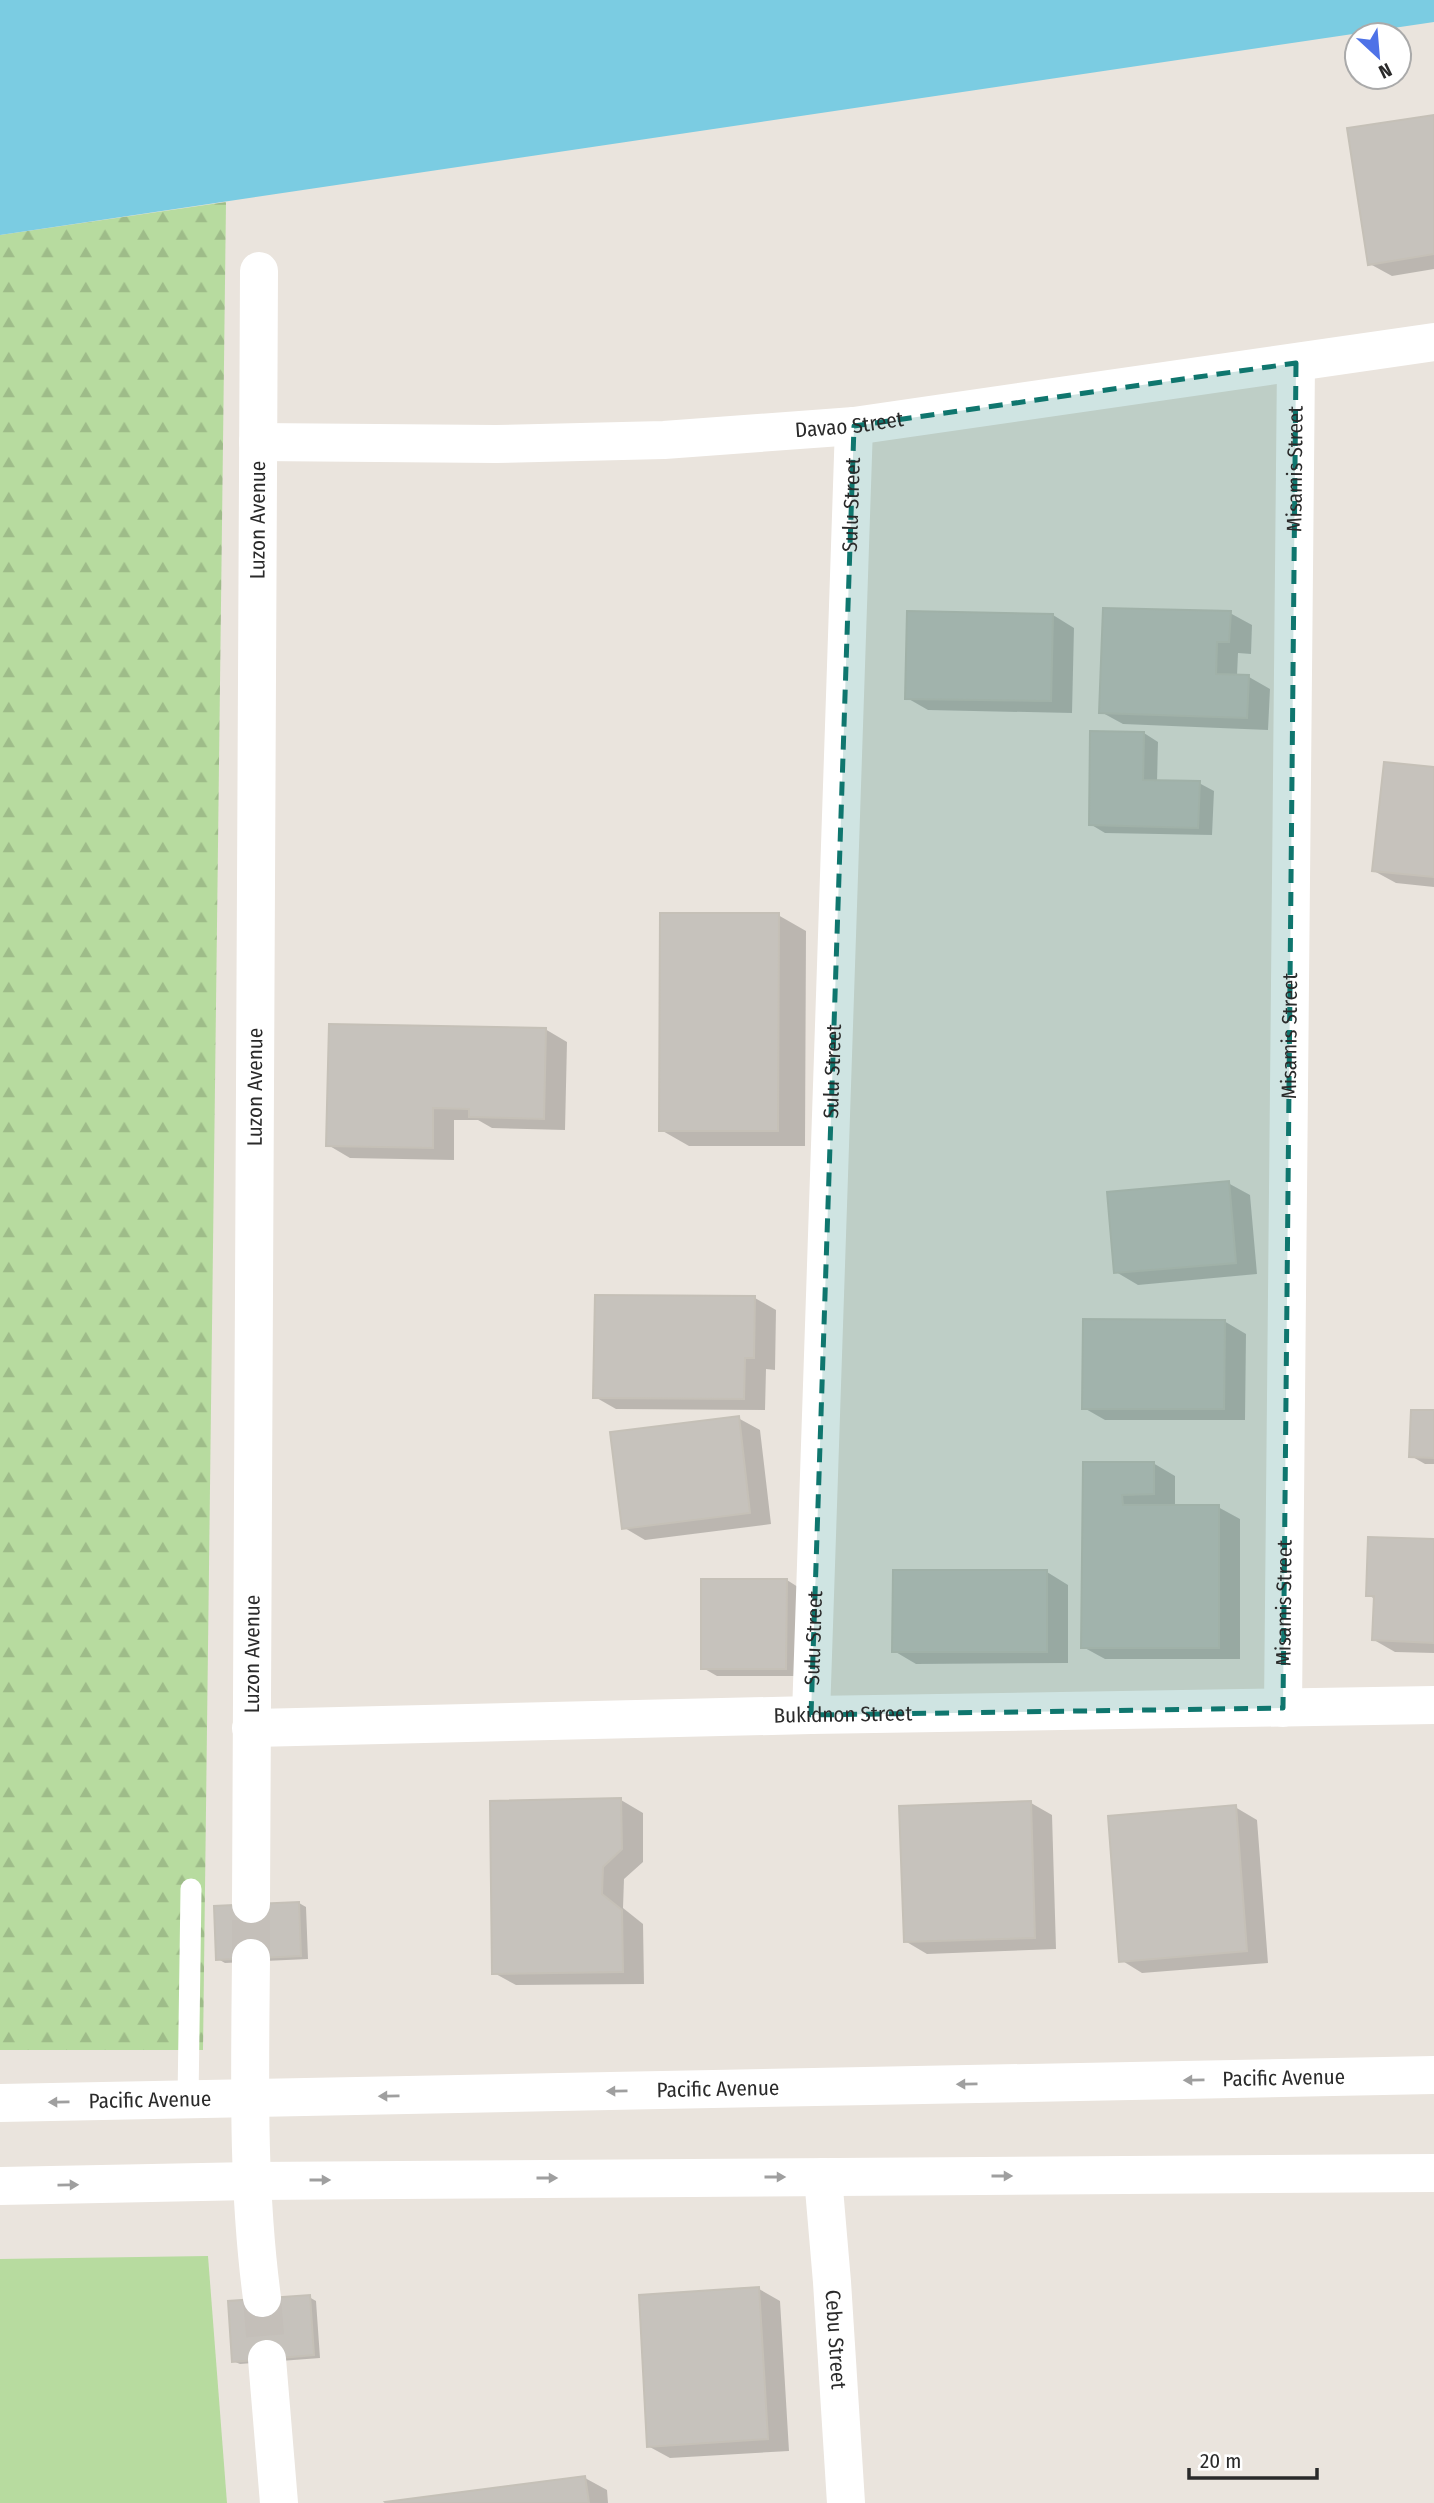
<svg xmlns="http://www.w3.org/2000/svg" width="1434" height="2503" viewBox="0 0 1434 2503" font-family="'Fira Sans Condensed',sans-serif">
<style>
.grass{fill:#b7db9f}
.forest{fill:url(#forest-firs)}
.water{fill:#7bcce2}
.shadow{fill:#0003}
.building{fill:#c6c2bc;stroke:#c5c0b7;stroke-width:2}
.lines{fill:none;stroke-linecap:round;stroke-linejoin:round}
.street-tunnel{stroke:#c4bfb9;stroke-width:38;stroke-dasharray:38 19;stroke-linecap:butt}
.lane{stroke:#fff;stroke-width:21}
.street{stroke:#fff;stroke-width:38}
.oneway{fill:#9f9f9f}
.marked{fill:#0f766e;fill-opacity:0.2;stroke:#0f766e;stroke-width:5;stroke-dasharray:14 9;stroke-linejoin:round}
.labels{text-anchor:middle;stroke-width:5;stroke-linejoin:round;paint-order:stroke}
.street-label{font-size:21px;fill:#2a2a2a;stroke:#fff}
</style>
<defs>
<pattern id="forest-firs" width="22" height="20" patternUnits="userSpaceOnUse" patternTransform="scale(1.75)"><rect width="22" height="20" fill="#b7db9f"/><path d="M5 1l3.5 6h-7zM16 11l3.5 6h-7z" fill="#9ebc89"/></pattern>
</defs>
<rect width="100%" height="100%" fill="#eae4dd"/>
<path class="grass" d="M 208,2256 L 227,2503 L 0,2503 L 0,2259 Z"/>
<path class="forest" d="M 226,202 L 203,2050 L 0,2050 L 0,235 Z"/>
<path class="water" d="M 0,0 L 1434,0 L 1434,22 L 0,235 Z"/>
<path class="shadow" d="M 1434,117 L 1434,269 L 1392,276 L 1370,264 Z
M 1230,613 L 1252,625 L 1251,654 L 1238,653 L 1237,676 L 1249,677 L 1270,689 L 1268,730 L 1123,724 L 1101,712 Z
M 1053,615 L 1074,628 L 1072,713 L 928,710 L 907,698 Z
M 1144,733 L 1158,742 L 1157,782 L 1199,783 L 1214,791 L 1212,835 L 1105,833 L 1090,824 Z
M 1434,769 L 1434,887 L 1396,883 L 1374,871 Z
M 778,915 L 806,931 L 805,1146 L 689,1146 L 661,1130 Z
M 545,1029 L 567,1042 L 565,1130 L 492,1128 L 478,1120 L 454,1120 L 454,1160 L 350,1158 L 328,1145 Z
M 1228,1183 L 1250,1195 L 1257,1274 L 1138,1285 L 1116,1272 Z
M 755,1298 L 776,1310 L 775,1370 L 766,1369 L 765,1410 L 616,1409 L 595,1397 Z
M 1224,1321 L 1246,1334 L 1245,1420 L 1105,1420 L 1084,1408 Z
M 1434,1412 L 1434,1464 L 1425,1464 L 1411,1456 Z
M 738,1418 L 760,1430 L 771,1524 L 645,1540 L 623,1527 Z
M 1084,1463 L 1153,1463 L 1175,1476 L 1175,1506 L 1218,1507 L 1240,1519 L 1240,1659 L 1105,1659 L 1083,1647 Z
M 1434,1541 L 1434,1653 L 1395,1652 L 1374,1640 L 1375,1599 L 1368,1595 Z
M 1047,1572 L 1068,1585 L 1068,1663 L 916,1664 L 894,1651 Z
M 787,1580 L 801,1589 L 800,1676 L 717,1676 L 703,1668 Z
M 621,1800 L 643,1813 L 643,1862 L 624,1879 L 623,1908 L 643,1924 L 644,1984 L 516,1985 L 494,1973 Z
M 1031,1803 L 1052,1815 L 1056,1949 L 927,1954 L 905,1941 Z
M 1235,1807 L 1257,1820 L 1268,1963 L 1142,1973 L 1121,1960 Z
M 299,1903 L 306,1907 L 308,1959 L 225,1963 L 218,1959 Z
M 759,2289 L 780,2301 L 789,2451 L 670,2458 L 648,2446 Z
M 309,2297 L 316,2301 L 320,2358 L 240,2364 L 233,2361 Z
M 585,2478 L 607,2490 L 608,2503 L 389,2503 Z"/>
<path class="building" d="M 1434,115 L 1434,254 L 1368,265 L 1347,128 Z
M 1103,608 L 1231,611 L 1229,642 L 1217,642 L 1216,674 L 1249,675 L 1247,718 L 1099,713 Z
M 907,611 L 1053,614 L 1051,701 L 905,699 Z
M 1090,731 L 1144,732 L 1143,780 L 1200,781 L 1198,828 L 1089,825 Z
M 1384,762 L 1434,767 L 1434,877 L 1372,871 Z
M 660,913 L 779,913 L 778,1131 L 659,1131 Z
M 329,1024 L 546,1028 L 544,1119 L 469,1117 L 469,1109 L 433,1108 L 433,1148 L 326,1146 Z
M 1229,1181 L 1236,1263 L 1114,1273 L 1107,1192 Z
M 595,1295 L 755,1296 L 754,1358 L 745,1358 L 744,1399 L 593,1398 Z
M 1083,1319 L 1225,1320 L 1224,1409 L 1082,1409 Z
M 1411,1410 L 1434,1410 L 1434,1458 L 1409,1457 Z
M 739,1416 L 750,1513 L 622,1529 L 610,1432 Z
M 1083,1462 L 1154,1462 L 1154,1494 L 1122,1495 L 1123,1505 L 1219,1505 L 1219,1648 L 1081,1648 Z
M 1368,1537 L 1434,1539 L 1434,1643 L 1372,1640 L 1374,1596 L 1366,1596 Z
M 893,1570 L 1047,1570 L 1047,1652 L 892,1652 Z
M 701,1579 L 787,1579 L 786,1669 L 701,1669 Z
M 621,1798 L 622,1849 L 603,1867 L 602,1894 L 622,1910 L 623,1972 L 492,1974 L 490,1801 Z
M 1031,1801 L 1035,1938 L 904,1942 L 899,1806 Z
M 1236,1805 L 1247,1951 L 1119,1962 L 1108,1816 Z
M 299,1902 L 301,1956 L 216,1960 L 214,1906 Z
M 759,2287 L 768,2439 L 647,2447 L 639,2295 Z
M 310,2295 L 314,2355 L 232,2362 L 228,2301 Z
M 585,2476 L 589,2503 L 386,2503 L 385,2502 Z"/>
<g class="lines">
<path class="street-tunnel" d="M 251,1958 L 251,1904
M 262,2298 L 267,2359"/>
<path class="lane" d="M 188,2100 L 191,1889"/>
<g class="street">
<path id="s1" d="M 258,442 L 496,444 L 664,440 L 854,426 L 1434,342"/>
<path id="s2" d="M 1283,1708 L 1296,363"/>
<path id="s3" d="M 811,1715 L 854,426"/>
<path id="s4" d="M 251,1728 L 811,1715 L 1434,1705"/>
<path id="s5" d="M 251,1904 L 259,271"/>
<path d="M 251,1958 C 250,2072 247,2186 262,2298"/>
<path id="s6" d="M 0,2103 L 1434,2075"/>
<path id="s7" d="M 823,2177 L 832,2282 L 846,2503"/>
<path d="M 0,2186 L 252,2181 L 1434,2173"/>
<path d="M 267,2359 L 279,2503"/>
</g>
</g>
<defs><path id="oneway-solid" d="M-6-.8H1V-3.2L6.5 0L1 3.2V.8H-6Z" transform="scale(1.75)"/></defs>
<g class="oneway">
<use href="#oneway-solid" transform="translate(1194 2080) rotate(179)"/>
<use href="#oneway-solid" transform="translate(967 2084) rotate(179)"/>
<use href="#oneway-solid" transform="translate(617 2091) rotate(179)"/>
<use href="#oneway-solid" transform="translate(389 2096) rotate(179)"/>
<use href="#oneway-solid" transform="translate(59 2102) rotate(179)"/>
<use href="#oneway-solid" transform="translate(1002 2176)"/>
<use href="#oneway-solid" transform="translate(775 2177)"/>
<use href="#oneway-solid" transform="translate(547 2178)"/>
<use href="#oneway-solid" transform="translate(320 2180)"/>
<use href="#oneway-solid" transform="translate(68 2185) rotate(-1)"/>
</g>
<path class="marked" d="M 1296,363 L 1283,1708 L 811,1715 L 854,426 Z"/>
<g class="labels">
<g class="street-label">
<text dy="7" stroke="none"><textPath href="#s1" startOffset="592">Davao Street</textPath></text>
<text dy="7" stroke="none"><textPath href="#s2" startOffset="1239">Misamis Street</textPath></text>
<text dy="7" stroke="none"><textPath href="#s3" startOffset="1211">Sulu Street</textPath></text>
<text dy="7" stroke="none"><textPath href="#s5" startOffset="1384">Luzon Avenue</textPath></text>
<text dy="7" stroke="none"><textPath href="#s2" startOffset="672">Misamis Street</textPath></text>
<text dy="7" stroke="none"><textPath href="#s3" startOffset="644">Sulu Street</textPath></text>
<text dy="7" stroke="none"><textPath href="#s5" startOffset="817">Luzon Avenue</textPath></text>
<text dy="7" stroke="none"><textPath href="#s2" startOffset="105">Misamis Street</textPath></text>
<text dy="7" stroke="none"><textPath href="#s3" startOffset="77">Sulu Street</textPath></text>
<text dy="7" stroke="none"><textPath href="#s5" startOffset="250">Luzon Avenue</textPath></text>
<text dy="7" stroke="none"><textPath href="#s4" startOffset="592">Bukidnon Street</textPath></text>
<text dy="7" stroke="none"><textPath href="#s6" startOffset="1284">Pacific Avenue</textPath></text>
<text dy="7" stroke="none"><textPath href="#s6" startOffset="718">Pacific Avenue</textPath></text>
<text dy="7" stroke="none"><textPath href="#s6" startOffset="150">Pacific Avenue</textPath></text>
<text dy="7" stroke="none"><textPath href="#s7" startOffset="163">Cebu Street</textPath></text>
</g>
</g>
<g transform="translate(1378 56) rotate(154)"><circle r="33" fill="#ffffff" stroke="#aaaaaa" stroke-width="2"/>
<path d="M0-5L12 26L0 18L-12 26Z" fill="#4e72e7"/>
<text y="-10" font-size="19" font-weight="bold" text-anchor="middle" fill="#2a2a2a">N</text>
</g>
<path d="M1189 2468v10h128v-10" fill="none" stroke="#2a2a2a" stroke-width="3.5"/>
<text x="1200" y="2468" font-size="21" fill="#2a2a2a" stroke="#ffffff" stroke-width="5" paint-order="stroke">20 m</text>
</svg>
